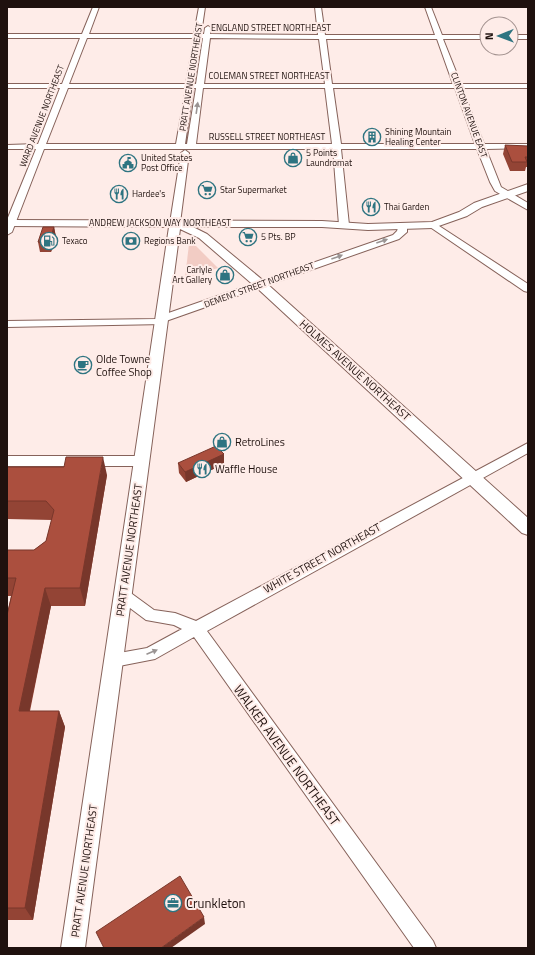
<svg xmlns="http://www.w3.org/2000/svg" width="535" height="955" viewBox="0 0 535 955" font-family="'Titillium Web',sans-serif">
<style>
.green{fill:#f2ccc4}
.lines{fill:none;stroke-linecap:round;stroke-linejoin:round}
.minor-casing{stroke:#86625a;stroke-width:2}
.major-casing{stroke:#86625a;stroke-width:2}
.minor{fill:#fff;fill-rule:evenodd}
.major{fill:#fff;fill-rule:evenodd}
.wall{fill:#934435}
.shaded-wall{fill:#78372b}
.building{fill:#ab4f3e;stroke:#78372b}
.oneway{fill:#9a9493}
.labels{text-anchor:middle;stroke-width:4;stroke-linejoin:round;paint-order:stroke}
.far-street-label{font-size:9px;fill:#1f110e;stroke:#feece8}
.far-poi-label{font-size:9px;fill:#1f110e;stroke:#feece8;text-anchor:start}
.poi-label{font-size:11px;fill:#1f110e;stroke:#feece8;text-anchor:start}
.street-label{font-size:11px;fill:#1f110e;stroke:#feece8}
.near-street-label{font-size:13px;fill:#1f110e;stroke:#feece8}
.near-poi-label{font-size:13px;fill:#1f110e;stroke:#feece8;text-anchor:start}
</style>
<rect width="100%" height="100%" fill="#feece8"/>
<path class="green" d="M 192,242 L 218,268 L 185,278 L 189,244 Z"/>
<g class="lines">
<defs>
<path id="minor" d="M 93,7 L 99,7 L 89,34 L 194,34 L 199,7 L 205,7 L 201,34 L 204,34 L 205,28 L 208,26 L 211,28 L 210,34 L 318,35 L 315,7 L 321,7 L 325,35 L 435,35 L 425,7 L 431,7 L 442,35 L 487,35 L 487,39 L 443,39 L 461,84 L 528,84 L 528,88 L 462,88 L 484,144 L 528,144 L 528,148 L 486,149 L 501,187 L 528,203 L 528,210 L 495,191 L 490,182 L 477,149 L 341,149 L 349,225 L 344,228 L 339,225 L 333,149 L 44,149 L 12,232 L 7,235 L 7,220 L 36,149 L 7,149 L 7,145 L 38,144 L 60,88 L 7,88 L 7,84 L 62,84 L 80,38 L 7,38 L 7,34 L 82,34 ZM 87,38 L 194,38 L 186,84 L 69,84 ZM 200,38 L 203,38 L 196,84 L 194,84 ZM 210,38 L 319,39 L 325,84 L 204,84 ZM 326,39 L 437,39 L 453,84 L 332,84 ZM 68,88 L 186,88 L 176,144 L 46,144 ZM 193,88 L 196,88 L 187,144 L 185,144 ZM 203,88 L 325,88 L 332,144 L 196,144 ZM 333,88 L 455,88 L 475,144 L 341,144 Z
M 511,35 L 528,35 L 528,39 L 511,39 Z
M 185,150 L 189,153 L 180,223 L 175,226 L 170,223 L 181,153 Z
M 433,222 L 528,284 L 528,292 L 524,291 L 430,227 L 428,225 Z
M 402,224 L 407,227 L 407,232 L 399,239 L 166,321 L 165,324 L 7,327 L 7,321 L 156,319 L 157,317 L 393,235 L 397,231 L 399,225 Z
M 528,443 L 528,453 L 207,631 L 433,941 L 436,948 L 414,948 L 194,637 L 155,659 L 114,667 L 108,665 L 106,660 L 108,655 L 147,648 L 182,629 L 174,625 L 146,620 L 118,599 L 116,595 L 118,591 L 123,589 L 128,591 L 154,610 L 175,613 L 196,621 Z
M 7,456 L 141,456 L 146,458 L 147,461 L 146,464 L 141,466 L 7,466 Z"/>
<path id="major" d="M 528,184 L 528,191 L 482,207 L 467,216 L 433,228 L 368,230 L 322,227 L 193,227 L 207,234 L 265,282 L 528,518 L 528,535 L 522,533 L 257,288 L 199,238 L 180,229 L 85,948 L 61,948 L 169,227 L 7,226 L 7,220 L 322,221 L 368,224 L 432,222 L 459,212 L 474,203 Z"/>
</defs>
<use href="#minor" class="minor-casing"/>
<use href="#major" class="major-casing"/>
<use href="#minor" class="minor"/>
<use href="#major" class="major"/>
</g>
<path class="wall" d="M 505,145 L 528,146 L 528,167 L 526,167 L 525,171 L 510,171 L 503,154 Z
M 54,227 L 56,237 L 51,252 L 40,252 L 38,242 Z
M 224,454 L 224,464 L 186,482 L 179,473 L 178,463 Z
M 7,467 L 107,475 L 85,606 L 51,606 L 30,711 L 59,711 L 65,727 L 33,920 L 7,920 L 7,615 L 11,596 L 7,596 L 7,550 L 34,550 L 46,541 L 52,520 L 7,519 Z"/>
<path class="shaded-wall" d="M 54,227 L 56,237 L 51,252 L 49,242 Z
M 224,454 L 224,464 L 186,482 L 185,472 Z
M 103,457 L 107,475 L 85,606 L 80,588 Z
M 45,588 L 51,606 L 26,727 L 19,711 Z
M 59,711 L 65,727 L 33,920 L 25,908 Z
M 204,917 L 205,924 L 171,948 L 161,948 Z"/>
<path class="building" d="M 505,145 L 528,146 L 528,157 L 525,157 L 527,162 L 512,162 Z
M 43,227 L 54,227 L 49,242 L 38,242 Z
M 216,446 L 224,454 L 185,472 L 178,463 Z
M 66,457 L 103,457 L 80,588 L 45,588 L 19,711 L 59,711 L 25,908 L 7,908 L 7,615 L 16,578 L 7,578 L 7,550 L 34,550 L 46,541 L 54,510 L 46,501 L 7,501 L 7,467 L 64,467 Z
M 180,876 L 204,917 L 161,948 L 104,948 L 96,932 Z"/>
<defs><path id="oneway-solid" d="M-6-.8H1V-3.2L6.5 0L1 3.2V.8H-6Z"/></defs>
<g class="oneway">
<use href="#oneway-solid" transform="translate(197 108) rotate(-82)"/>
<use href="#oneway-solid" transform="translate(382 241) rotate(-19)"/>
<use href="#oneway-solid" transform="translate(337 257) rotate(-20)"/>
<use href="#oneway-solid" transform="translate(152 652) rotate(-23)"/>
</g>
<defs>
<symbol id="building-ring" viewBox="-11 -11 22 22"><circle r="9.5" fill="#feece8" stroke="#2e7481" stroke-width="1.5"/><path d="M-4-6H4V6H1V3H-1V6H-4ZM-2.5-4.3h1.7v1.8h-1.7ZM.8-4.3h1.7v1.8H.8ZM-2.5-1h1.7V.8h-1.7ZM.8-1h1.7V.8H.8Z" fill="#2e7481"/></symbol>
<symbol id="shop-ring" viewBox="-11 -11 22 22"><circle r="9.5" fill="#feece8" stroke="#2e7481" stroke-width="1.5"/><path d="M-5-2.5h2.3a2.7 3.5 0 0 1 5.4 0H5L5.5 6h-11ZM-1.5-2.5h3a1.5 2.3 0 0 0-3 0Z" fill="#2e7481"/></symbol>
<symbol id="civic-ring" viewBox="-11 -11 22 22"><circle r="9.5" fill="#feece8" stroke="#2e7481" stroke-width="1.5"/><path d="M-.6-6.5H3V-4.5H.6V-3L4-1V1h2V6H-6V1h2V-1L-.6-3ZM-1.2 2.5V6h2.4V2.5Z" fill="#2e7481"/></symbol>
<symbol id="supermarket-ring" viewBox="-11 -11 22 22"><circle r="9.5" fill="#feece8" stroke="#2e7481" stroke-width="1.5"/><path d="M-6-5.5h2.5l.6 2H6L4.5 2H-2.5L-4.4-4H-6ZM-1.5 3.2a1.3 1.3 0 1 0 .1 0ZM3 3.2a1.3 1.3 0 1 0 .1 0Z" fill="#2e7481"/></symbol>
<symbol id="restaurant-ring" viewBox="-11 -11 22 22"><circle r="9.5" fill="#feece8" stroke="#2e7481" stroke-width="1.5"/><path d="M-5-6h1v4h1v-4h1v4h1v-4h1v5L-1.5 .5V6h-2V.5L-5-1ZM5-6V6H3V1.5H1.5Q1.5-4 5-6Z" fill="#2e7481"/></symbol>
<symbol id="fuel-ring" viewBox="-11 -11 22 22"><circle r="9.5" fill="#feece8" stroke="#2e7481" stroke-width="1.5"/><path d="M-5.5-6h7V0h2V4h1.3V-2.5L3-4.5l.8-.8L6-3V5H2.5V1h-1V6h-7ZM-4.2-4.7v3.2H.2V-4.7Z" fill="#2e7481"/></symbol>
<symbol id="bank-ring" viewBox="-11 -11 22 22"><circle r="9.5" fill="#feece8" stroke="#2e7481" stroke-width="1.5"/><path d="M-6-4H6V4H-6ZM0-2.3a2.3 2.3 0 1 0 0 4.6a2.3 2.3 0 1 0 0-4.6Z" fill="#2e7481"/></symbol>
<symbol id="cafe-ring" viewBox="-11 -11 22 22"><circle r="9.5" fill="#feece8" stroke="#2e7481" stroke-width="1.5"/><path d="M-5.5-4.5H6V0H3Q3 3.5 0 3.5H-2.5Q-5.5 3.5-5.5 0ZM3-3.2v2h1.7v-2ZM-6 4.5H4V6H-6Z" fill="#2e7481"/></symbol>
<symbol id="office-ring" viewBox="-11 -11 22 22"><circle r="9.5" fill="#feece8" stroke="#2e7481" stroke-width="1.5"/><path d="M-6-3h4V-5.5h4V-3h4V5H-6ZM-1-4.5V-3h2v-1.5ZM-6 0V1H6V0Z" fill="#2e7481"/></symbol>
</defs>
<g fill-rule="evenodd">
<use href="#building-ring" x="362" y="127" width="20" height="20"/>
<use href="#shop-ring" x="283" y="148" width="20" height="20"/>
<use href="#civic-ring" x="118" y="153" width="20" height="20"/>
<use href="#supermarket-ring" x="197" y="180" width="20" height="20"/>
<use href="#restaurant-ring" x="109" y="184" width="20" height="20"/>
<use href="#restaurant-ring" x="361" y="197" width="20" height="20"/>
<use href="#supermarket-ring" x="238" y="227" width="20" height="20"/>
<use href="#fuel-ring" x="39" y="231" width="20" height="20"/>
<use href="#bank-ring" x="121" y="231" width="20" height="20"/>
<use href="#shop-ring" x="215" y="265" width="20" height="20"/>
<use href="#cafe-ring" x="73" y="355" width="20" height="20"/>
<use href="#shop-ring" x="212" y="432" width="20" height="20"/>
<use href="#restaurant-ring" x="192" y="459" width="20" height="20"/>
<use href="#office-ring" x="163" y="893" width="20" height="20"/>
</g>
<g class="labels">
<g class="far-street-label">
<text x="271" y="31">ENGLAND STREET NORTHEAST</text>
<text x="269" y="79">COLEMAN STREET NORTHEAST</text>
<text transform="translate(191 77) rotate(-81)" y="3">PRATT AVENUE NORTHEAST</text>
<text transform="translate(469 115) rotate(70)" y="3">CLINTON AVENUE EAST</text>
<text transform="translate(42 116) rotate(-69)" y="3">WARD AVENUE NORTHEAST</text>
<text x="267" y="140">RUSSELL STREET NORTHEAST</text>
<text x="160" y="226">ANDREW JACKSON WAY NORTHEAST</text>
<text transform="translate(259 285) rotate(-20)" y="3">DEMENT STREET NORTHEAST</text>
</g>
<g class="far-poi-label">
<text x="385" y="135">Shining Mountain<tspan x="385" dy="10">Healing Center</tspan></text>
<text x="306" y="156">5 Points<tspan x="306" dy="10">Laundromat</tspan></text>
<text x="141" y="161">United States<tspan x="141" dy="10">Post Office</tspan></text>
<text x="220" y="193">Star Supermarket</text>
<text x="132" y="197">Hardee's</text>
<text x="384" y="210">Thai Garden</text>
<text x="261" y="240">5 Pts. BP</text>
<text x="62" y="244">Texaco</text>
<text x="144" y="244">Regions Bank</text>
<text x="212" y="273" text-anchor="end">Carlyle<tspan x="212" dy="10">Art Gallery</tspan></text>
</g>
<g class="poi-label">
<text x="96" y="363">Olde Towne<tspan x="96" dy="13">Coffee Shop</tspan></text>
<text x="235" y="446">RetroLines</text>
<text x="215" y="473">Waffle House</text>
</g>
<g class="street-label">
<text transform="translate(355 370) rotate(42)" y="4">HOLMES AVENUE NORTHEAST</text>
<text transform="translate(129 550) rotate(-82)" y="4">PRATT AVENUE NORTHEAST</text>
<text transform="translate(322 558) rotate(-29)" y="4">WHITE STREET NORTHEAST</text>
<text transform="translate(84 871) rotate(-82)" y="4">PRATT AVENUE NORTHEAST</text>
</g>
<g class="near-street-label">
<text transform="translate(287 755) rotate(54)" y="5">WALKER AVENUE NORTHEAST</text>
</g>
<g class="near-poi-label">
<text x="186" y="908">Crunkleton</text>
</g>
</g>
<rect width="535" height="955" fill="none" stroke="#1f110e" stroke-width="16"/>
<g transform="translate(499 36) rotate(269)"><circle r="19" fill="#feece8" stroke="#a59491"/>
<path d="M0-3L7 15L0 10L-7 15Z" fill="#2e7481"/>
<text y="-6" font-size="11" font-weight="bold" text-anchor="middle" fill="#1f110e">N</text>
</g>
</svg>
